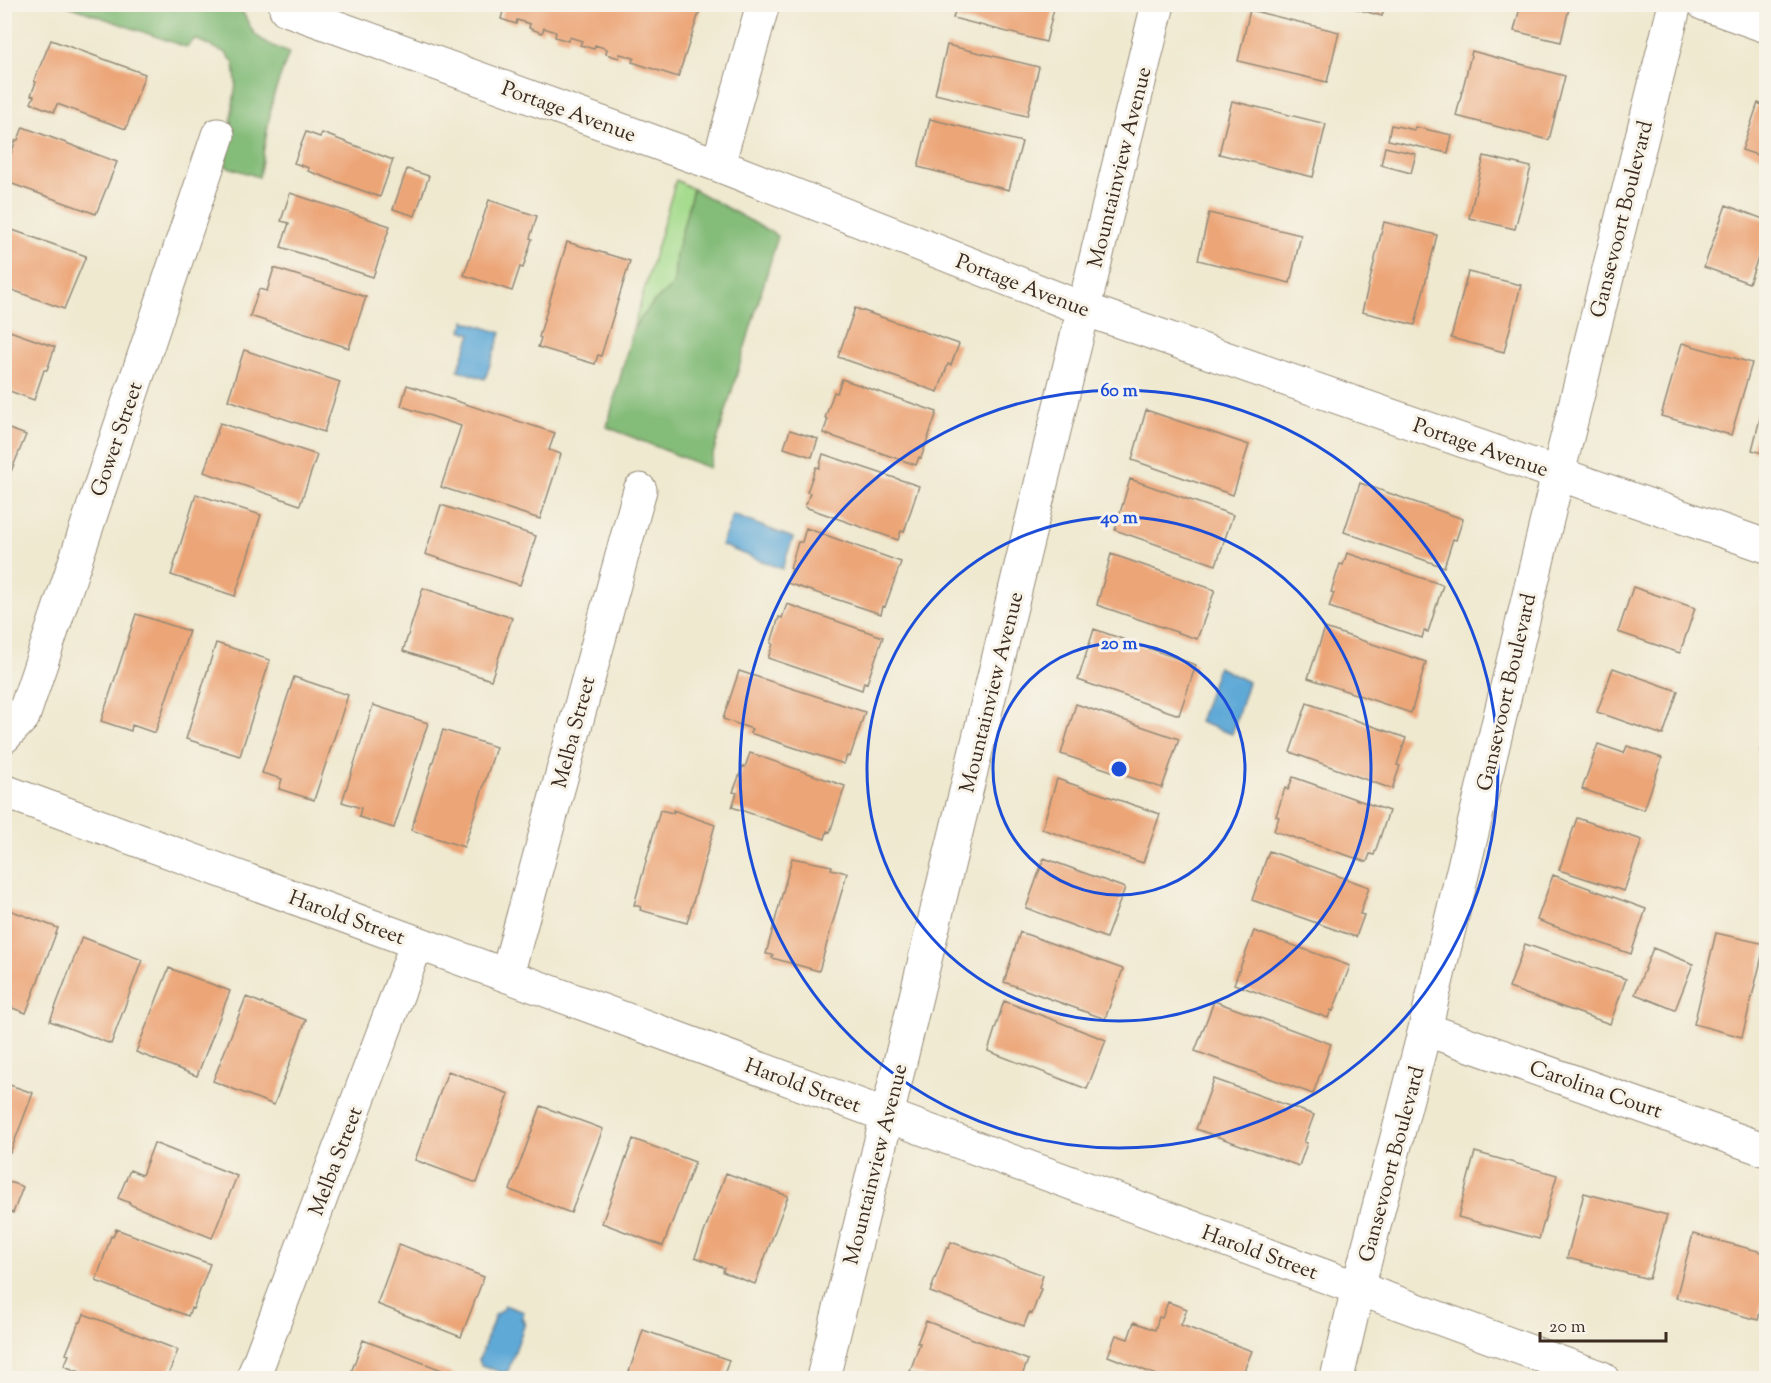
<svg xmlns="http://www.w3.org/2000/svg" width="1771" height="1383" viewBox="0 0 1771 1383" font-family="'Sorts Mill Goudy',serif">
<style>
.green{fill:#a5dc8e;stroke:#708356;stroke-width:1.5}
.forest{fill:#84bc79;stroke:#60734c;stroke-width:1.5}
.water{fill:#5fa9d7;stroke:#4d6a7a;stroke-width:1.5}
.building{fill:#eca577}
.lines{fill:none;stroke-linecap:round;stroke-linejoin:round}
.street-casing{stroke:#958a77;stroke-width:35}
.street{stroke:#fff;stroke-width:33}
.ring{fill:none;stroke:#1d4ed8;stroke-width:3}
.labels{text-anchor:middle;stroke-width:6;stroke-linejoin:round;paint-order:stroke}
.street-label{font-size:21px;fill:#3b2a1e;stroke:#f7f3e8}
.centre{fill:#1d4ed8;stroke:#f7f3e8;stroke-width:3}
.ring-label{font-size:18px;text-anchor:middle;font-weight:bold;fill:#1d4ed8;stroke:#f7f3e8;stroke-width:6;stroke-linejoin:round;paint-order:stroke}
</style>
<rect width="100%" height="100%" fill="#f7f3e8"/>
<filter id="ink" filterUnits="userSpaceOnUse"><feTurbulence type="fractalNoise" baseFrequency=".0167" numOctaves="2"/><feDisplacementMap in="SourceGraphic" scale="12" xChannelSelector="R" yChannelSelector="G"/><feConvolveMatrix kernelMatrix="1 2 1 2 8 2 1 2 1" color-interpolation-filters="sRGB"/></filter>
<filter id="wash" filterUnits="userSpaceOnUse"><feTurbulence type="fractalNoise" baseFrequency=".008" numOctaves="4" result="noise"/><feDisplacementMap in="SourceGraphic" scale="24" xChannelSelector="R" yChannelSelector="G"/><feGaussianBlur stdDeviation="1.35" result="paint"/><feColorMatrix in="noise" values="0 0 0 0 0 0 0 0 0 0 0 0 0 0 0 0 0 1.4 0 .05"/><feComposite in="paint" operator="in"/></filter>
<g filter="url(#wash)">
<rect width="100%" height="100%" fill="#efe9d0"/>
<path class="green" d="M 676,180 L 693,189 L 676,254 L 674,284 L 653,303 L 633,329 Z"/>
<path class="forest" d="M 231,4 C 247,10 245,22 255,34 C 263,43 278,48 289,53 L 273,97 L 259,177 L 225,166 L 236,83 L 234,63 L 226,53 L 195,39 L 186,47 L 66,5 Z
M 693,189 L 778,236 L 709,468 L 607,427 L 633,329 L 653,303 L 674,284 L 676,254 Z"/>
<path class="water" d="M 465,321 L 501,333 L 485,379 L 458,370 L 471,334 L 461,330 Z
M 733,515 L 793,538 L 782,569 L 721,545 Z
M 1218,667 L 1248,682 L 1232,734 L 1199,722 Z
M 504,1305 L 524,1312 L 521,1319 L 524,1319 L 523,1322 L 525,1323 L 508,1371 L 503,1373 L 481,1365 L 479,1360 L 496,1313 L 499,1314 L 500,1310 L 502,1311 Z"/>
<g id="blocks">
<path class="building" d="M 505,4 L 702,4 L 678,77 L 632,62 L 634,58 L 620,54 L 619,58 L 606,54 L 607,49 L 595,45 L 594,49 L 580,45 L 582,41 L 569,37 L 568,41 L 555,37 L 556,32 L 544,28 L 542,33 L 529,28 L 530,24 L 517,20 L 516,24 L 501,19 Z
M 957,4 L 1055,4 L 1046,42 L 953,18 Z
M 1339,4 L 1385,4 L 1382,16 Z
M 1521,4 L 1570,4 L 1561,42 L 1514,31 Z
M 1250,10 L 1339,32 L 1327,82 L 1238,61 Z
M 51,40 L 145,74 L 126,129 L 57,104 L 54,112 L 31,103 L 34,96 L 31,95 L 36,82 L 34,81 Z
M 947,45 L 1039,67 L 1027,116 L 935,94 Z
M 1472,51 L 1565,76 L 1549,140 L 1456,116 Z
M 1232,101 L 1326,124 L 1313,177 L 1219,154 Z
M 1758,103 L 1766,106 L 1766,158 L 1742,150 Z
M 930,119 L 1022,142 L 1009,190 L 918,167 Z
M 1391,125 L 1415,130 L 1415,127 L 1452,135 L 1448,153 L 1388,140 Z
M 23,127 L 117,162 L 96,214 L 4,181 L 8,168 L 6,167 L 16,140 L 18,140 Z
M 306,132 L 320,137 L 322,133 L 393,160 L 380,197 L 308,171 L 309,168 L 294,163 Z
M 1385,147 L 1416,154 L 1411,173 L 1381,165 Z
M 1484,156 L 1531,167 L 1515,229 L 1469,218 Z
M 407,169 L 429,176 L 415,216 L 393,209 Z
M 290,193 L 390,226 L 373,277 L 281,247 L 289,223 L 281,221 Z
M 489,200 L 537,216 L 530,238 L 532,239 L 523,268 L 520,267 L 512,291 L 464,275 Z
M 1726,205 L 1766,220 L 1766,235 L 1749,283 L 1704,267 Z
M 1209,213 L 1301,235 L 1290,283 L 1198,260 Z
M 1384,222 L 1437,235 L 1415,325 L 1362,312 Z
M 4,227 L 86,256 L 64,309 L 4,287 Z
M 567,242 L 630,261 L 601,356 L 598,355 L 595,364 L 538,347 L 541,338 L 539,337 Z
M 274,268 L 366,297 L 349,348 L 250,316 L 259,289 L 267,291 Z
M 1468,272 L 1521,285 L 1504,352 L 1451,338 Z
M 855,308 L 959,344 L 951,365 L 948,364 L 938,392 L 838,357 Z
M 4,329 L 55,347 L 47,370 L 44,370 L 34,400 L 4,389 Z
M 1682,343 L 1752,363 L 1731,435 L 1661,416 Z
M 244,350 L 340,382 L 324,432 L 228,400 Z
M 842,379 L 937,412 L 921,458 L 919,457 L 916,465 L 823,433 L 828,419 L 825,418 L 834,392 L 837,393 Z
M 407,385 L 555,433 L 549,450 L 561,454 L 540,519 L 441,487 L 461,426 L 401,406 Z
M 1766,395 L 1766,454 L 1752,450 Z
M 1146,410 L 1249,445 L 1233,495 L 1132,460 Z
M 220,423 L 317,455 L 300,505 L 204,472 Z
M 4,427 L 26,435 L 5,486 L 4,486 Z
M 790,430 L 818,439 L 812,457 L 784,448 Z
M 823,454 L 919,486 L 904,532 L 901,531 L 898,540 L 805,507 L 810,493 L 807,492 L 816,467 L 819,468 Z
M 1130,479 L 1233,515 L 1216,565 L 1115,530 Z
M 1360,483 L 1463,519 L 1456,540 L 1453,539 L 1444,567 L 1344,532 Z
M 196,494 L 261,515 L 235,596 L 171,575 Z
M 441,505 L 536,536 L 520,585 L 425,554 Z
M 806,528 L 901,562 L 885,607 L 883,606 L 881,614 L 787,583 L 792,569 L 790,568 L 798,542 L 802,542 Z
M 1347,553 L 1443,585 L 1428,632 L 1424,631 L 1422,638 L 1329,607 L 1334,593 L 1331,592 L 1340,564 L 1343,565 Z
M 1111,554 L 1215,590 L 1197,639 L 1097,605 Z
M 1633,587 L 1695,608 L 1680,653 L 1618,632 Z
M 423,588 L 512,618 L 491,680 L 403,651 Z
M 787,604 L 883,637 L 867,683 L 864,682 L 862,690 L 768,658 L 773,644 L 771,643 L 779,617 L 782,618 Z
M 136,614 L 189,631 L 155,733 L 132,725 L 131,731 L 101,721 Z
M 1325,628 L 1426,662 L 1411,713 L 1308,678 Z
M 1094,629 L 1196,665 L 1179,715 L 1078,680 Z
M 216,643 L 270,660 L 240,756 L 186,739 Z
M 1613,668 L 1678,691 L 1663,735 L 1597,712 Z
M 739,671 L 865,712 L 850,757 L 847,756 L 844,764 L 750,733 L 752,729 L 723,719 Z
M 294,677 L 348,695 L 314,800 L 279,789 L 282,779 L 262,773 Z
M 1307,703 L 1406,738 L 1397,765 L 1400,766 L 1392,789 L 1290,752 Z
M 1076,704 L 1179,739 L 1162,788 L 1061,754 Z
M 373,705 L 428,723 L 394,828 L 359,817 L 361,808 L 342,802 Z
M 1766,729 L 1766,756 L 1760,754 Z
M 443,730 L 496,747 L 464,847 L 411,830 Z
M 1598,744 L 1624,753 L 1627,746 L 1662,758 L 1644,810 L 1582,789 Z
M 750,753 L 845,786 L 830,832 L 827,831 L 825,839 L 732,807 L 737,793 L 733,792 L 743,766 L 745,767 Z
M 1293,777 L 1389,811 L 1374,855 L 1370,854 L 1367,862 L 1274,831 L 1279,817 L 1276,816 L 1285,788 L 1288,790 Z
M 1057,779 L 1160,814 L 1143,863 L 1042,829 Z
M 660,810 L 673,813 L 673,810 L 715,825 L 687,923 L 640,910 L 641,907 L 634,905 Z
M 1577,818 L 1642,840 L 1624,891 L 1559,870 Z
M 1269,851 L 1369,887 L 1360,914 L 1364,915 L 1356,937 L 1252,900 Z
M 792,858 L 832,866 L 831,869 L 847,873 L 819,971 L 772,958 L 773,955 L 766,954 Z
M 1044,858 L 1125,888 L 1106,938 L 1026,908 Z
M 1553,875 L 1646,909 L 1631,954 L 1537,920 Z
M 4,908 L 58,928 L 26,1013 L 4,1005 Z
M 1254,931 L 1350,966 L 1333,1011 L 1331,1010 L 1328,1018 L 1234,984 Z
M 1020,932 L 1123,969 L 1105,1019 L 1004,982 Z
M 1716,933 L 1765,944 L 1742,1037 L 1694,1024 Z
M 82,937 L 142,960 L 111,1044 L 50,1021 Z
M 1525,944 L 1626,979 L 1610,1024 L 1509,988 Z
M 1653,948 L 1693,964 L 1675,1010 L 1635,994 Z
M 169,968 L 230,991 L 197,1076 L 136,1052 Z
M 246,997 L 306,1020 L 274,1105 L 213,1081 Z
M 1004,1001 L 1106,1040 L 1087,1089 L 988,1051 Z
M 1214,1001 L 1331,1044 L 1313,1094 L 1195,1051 Z
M 448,1071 L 509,1094 L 477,1183 L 415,1160 Z
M 1214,1079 L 1314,1115 L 1304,1142 L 1307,1143 L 1299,1166 L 1196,1129 Z
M 4,1083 L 33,1093 L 10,1153 L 4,1151 Z
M 541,1106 L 603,1129 L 571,1213 L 510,1190 Z
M 633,1139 L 695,1162 L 663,1246 L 602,1223 Z
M 154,1143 L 237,1176 L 212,1238 L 129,1204 L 130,1203 L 118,1198 L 130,1170 L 142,1175 Z
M 1475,1152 L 1557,1175 L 1539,1239 L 1458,1217 Z
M 726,1173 L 788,1196 L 755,1284 L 723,1272 L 724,1268 L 695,1257 Z
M 4,1180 L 23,1187 L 13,1213 L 4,1210 Z
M 1584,1193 L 1667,1215 L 1649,1279 L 1567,1258 Z
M 116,1229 L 210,1264 L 193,1309 L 191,1308 L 188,1316 L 96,1281 L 111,1236 L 113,1237 Z
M 1693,1234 L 1766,1253 L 1766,1288 L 1758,1320 L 1676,1298 Z
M 951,1242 L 1043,1275 L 1039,1288 L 1041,1289 L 1032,1314 L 1029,1313 L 1024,1326 L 930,1292 L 947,1247 L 949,1248 Z
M 399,1244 L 484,1277 L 461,1337 L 377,1304 Z
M 1168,1302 L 1187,1309 L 1181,1325 L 1252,1351 L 1241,1378 L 1164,1378 L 1108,1356 L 1116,1335 L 1128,1339 L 1134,1322 L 1155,1330 L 1159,1317 L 1162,1318 Z
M 84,1314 L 178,1350 L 167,1378 L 96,1378 L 64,1366 L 69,1355 L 66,1354 L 79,1322 L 81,1322 Z
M 926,1321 L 1028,1360 L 1021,1378 L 930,1378 L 910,1371 L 920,1343 L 917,1343 Z
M 643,1330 L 729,1360 L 723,1378 L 627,1378 Z
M 363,1340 L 463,1378 L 349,1378 Z"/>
</g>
</g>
<g filter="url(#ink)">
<use href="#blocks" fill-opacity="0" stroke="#958a77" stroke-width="1.5"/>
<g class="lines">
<defs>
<path id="street" d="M 287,4 L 286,9 L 718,165 L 1084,309 L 1766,546
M 1704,4 L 1766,26
M 718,165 L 763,4
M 4,737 L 23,717 L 218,135
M 4,791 L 1602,1378
M 507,975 L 640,490
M 1425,1029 L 1766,1150
M 253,1378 L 417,943
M 823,1378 L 1158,4
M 1337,1378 L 1358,1288 L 1425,1029 L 1558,474 L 1675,4"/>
</defs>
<use href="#street" class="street-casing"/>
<use href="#street" class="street"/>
</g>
</g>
<g class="ring">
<circle cx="1119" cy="769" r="126"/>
<circle cx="1119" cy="769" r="252"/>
<circle cx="1119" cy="769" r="379"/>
</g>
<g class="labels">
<g class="street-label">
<text transform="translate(569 111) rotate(20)" y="7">Portage Avenue</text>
<text transform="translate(1119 167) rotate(-76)" y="7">Mountainview Avenue</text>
<text transform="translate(1621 219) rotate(-76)" y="7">Gansevoort Boulevard</text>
<text transform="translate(1023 285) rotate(21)" y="7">Portage Avenue</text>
<text transform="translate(116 439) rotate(-71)" y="7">Gower Street</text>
<text transform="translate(1481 447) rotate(19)" y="7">Portage Avenue</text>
<text transform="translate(991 692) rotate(-76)" y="7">Mountainview Avenue</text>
<text transform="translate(1506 692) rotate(-77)" y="7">Gansevoort Boulevard</text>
<text transform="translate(573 732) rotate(-75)" y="7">Melba Street</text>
<text transform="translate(347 917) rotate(20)" y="7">Harold Street</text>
<text transform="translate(803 1085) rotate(20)" y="7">Harold Street</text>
<text transform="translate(1596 1089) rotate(19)" y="7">Carolina Court</text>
<text transform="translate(335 1161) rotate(-69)" y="7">Melba Street</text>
<text transform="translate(875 1164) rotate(-76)" y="7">Mountainview Avenue</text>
<text transform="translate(1391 1164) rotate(-75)" y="7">Gansevoort Boulevard</text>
<text transform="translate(1260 1252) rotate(20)" y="7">Harold Street</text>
</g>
</g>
<circle cx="1119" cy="769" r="9" class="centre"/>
<g class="ring-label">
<text x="1119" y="396">60 m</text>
<text x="1119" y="523">40 m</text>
<text x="1119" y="649">20 m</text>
</g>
<rect width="1771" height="1383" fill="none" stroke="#f7f3e8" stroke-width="24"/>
<path d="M1540 1332v9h126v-9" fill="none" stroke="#3b2a1e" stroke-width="3"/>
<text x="1549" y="1332" font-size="18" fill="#3b2a1e" stroke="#f7f3e8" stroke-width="4.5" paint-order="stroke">20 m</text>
</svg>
